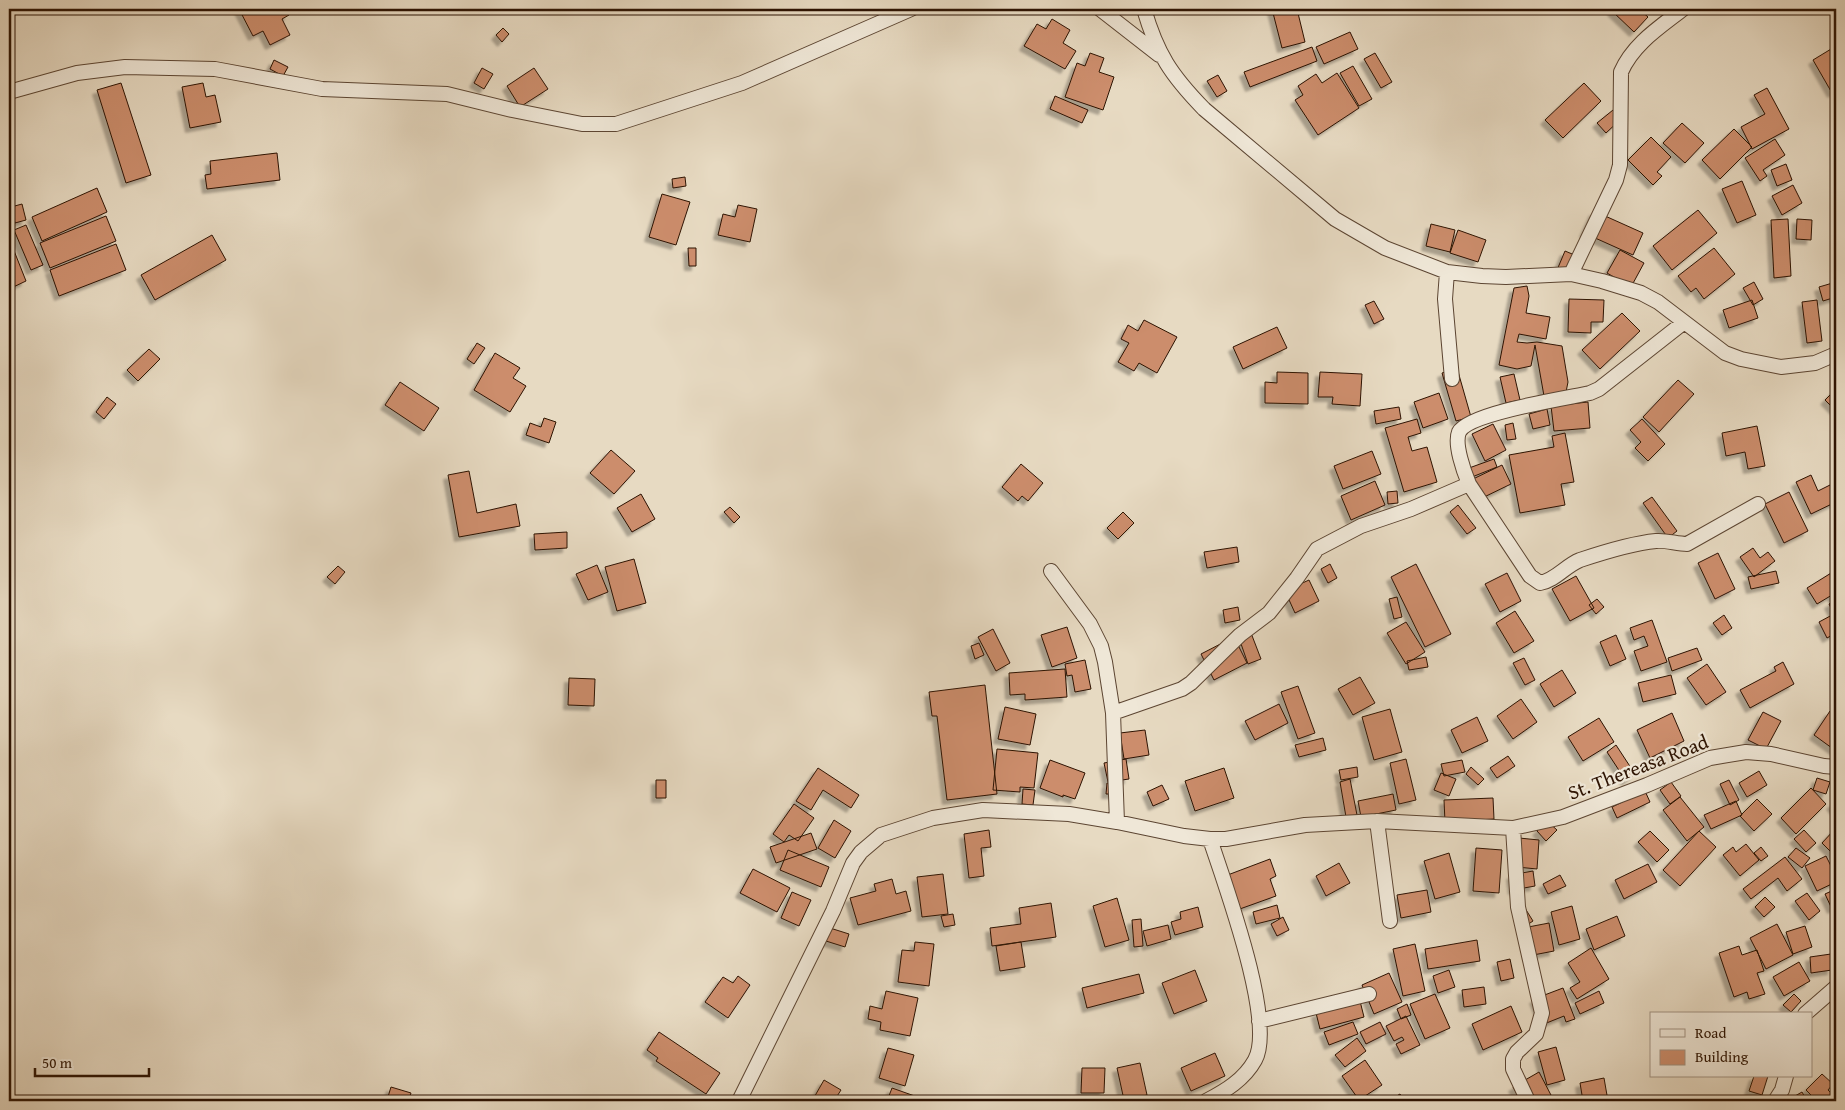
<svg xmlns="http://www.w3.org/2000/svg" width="1845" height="1110" viewBox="0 0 1845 1110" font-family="'Gentium Book Plus',serif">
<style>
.building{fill:#cc8d6c;stroke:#2d1302;filter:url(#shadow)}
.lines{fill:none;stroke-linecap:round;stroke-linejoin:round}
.street-casing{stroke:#5c4532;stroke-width:16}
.street{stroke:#efe7d7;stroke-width:14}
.labels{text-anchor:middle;stroke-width:4.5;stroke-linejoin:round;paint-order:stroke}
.street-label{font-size:20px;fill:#2d1302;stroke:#efe7d7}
</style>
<defs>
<filter id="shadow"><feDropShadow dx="-4.5" dy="4.5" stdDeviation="1" flood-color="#0004"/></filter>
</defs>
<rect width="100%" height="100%" fill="#e7dac2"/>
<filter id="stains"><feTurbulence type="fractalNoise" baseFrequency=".004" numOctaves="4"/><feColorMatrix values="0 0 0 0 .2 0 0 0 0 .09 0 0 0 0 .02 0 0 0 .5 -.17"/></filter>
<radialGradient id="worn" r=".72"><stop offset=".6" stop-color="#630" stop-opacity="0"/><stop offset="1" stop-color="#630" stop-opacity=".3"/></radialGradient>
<path class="building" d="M 239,9 L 286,9 L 289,15 L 282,19 L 290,35 L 270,45 L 263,31 L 253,36 Z
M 1272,9 L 1297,9 L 1305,42 L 1282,48 Z
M 1614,9 L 1639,9 L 1648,17 L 1634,32 L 1612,11 Z
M 1052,19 L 1070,30 L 1063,43 L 1076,51 L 1065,69 L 1024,46 L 1037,24 L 1046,29 Z
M 503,28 L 509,34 L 502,42 L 496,35 Z
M 1350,32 L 1358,49 L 1324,64 L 1316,47 Z
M 1836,46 L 1836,91 L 1832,93 L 1813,60 Z
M 1312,47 L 1317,61 L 1250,87 L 1244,72 Z
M 1090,53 L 1104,58 L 1099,72 L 1114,77 L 1103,110 L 1065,97 L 1077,63 L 1085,66 Z
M 1375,53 L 1392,82 L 1381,88 L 1364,59 Z
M 274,60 L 288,67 L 283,76 L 270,69 Z
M 1353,66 L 1372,99 L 1359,106 L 1340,73 Z
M 482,68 L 493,74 L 484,89 L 474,83 Z
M 534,68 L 548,89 L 520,107 L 507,86 Z
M 1337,73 L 1359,108 L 1318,135 L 1295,100 L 1303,95 L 1298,86 L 1316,74 L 1322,83 Z
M 1218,75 L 1227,91 L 1217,97 L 1207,81 Z
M 121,83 L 151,175 L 126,183 L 97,90 Z
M 203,83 L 206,97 L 215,95 L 221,122 L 190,128 L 182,87 Z
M 1584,83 L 1601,101 L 1563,138 L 1545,120 Z
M 1767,88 L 1789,129 L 1752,149 L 1741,127 L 1765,114 L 1754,95 Z
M 1055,96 L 1088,110 L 1082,123 L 1050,109 Z
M 1613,110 L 1621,119 L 1606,133 L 1597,123 Z
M 1682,123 L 1704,143 L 1685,163 L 1663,143 Z
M 1734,129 L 1752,147 L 1720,179 L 1702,160 Z
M 1651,137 L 1671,157 L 1657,172 L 1662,176 L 1653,185 L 1628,160 Z
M 1775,139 L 1785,155 L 1763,170 L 1767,176 L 1760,181 L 1745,158 Z
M 277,153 L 280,180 L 207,189 L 205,175 L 211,174 L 210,161 Z
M 1786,164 L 1792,180 L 1777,186 L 1771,170 Z
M 685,177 L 686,186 L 673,188 L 672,179 Z
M 1742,181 L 1756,215 L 1737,223 L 1722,189 Z
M 1793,185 L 1802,203 L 1782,215 L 1772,196 Z
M 97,188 L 107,212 L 42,241 L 32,217 Z
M 662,194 L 690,202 L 676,245 L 649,237 Z
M 22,204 L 26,220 L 15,223 L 11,207 Z
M 738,205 L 757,209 L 750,242 L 718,235 L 723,214 L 735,217 Z
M 1698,210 L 1717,233 L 1672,270 L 1653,246 Z
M 1594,211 L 1643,233 L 1633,255 L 1584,233 Z
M 106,216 L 116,241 L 50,268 L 40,243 Z
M 1788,219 L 1791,276 L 1774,278 L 1771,220 Z
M 1797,219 L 1812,220 L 1811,240 L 1796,239 Z
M 1431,224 L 1455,230 L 1450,252 L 1426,246 Z
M 26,225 L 43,265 L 31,270 L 14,230 Z
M 1458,230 L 1486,240 L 1478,262 L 1450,253 Z
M 212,235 L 226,260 L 155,300 L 141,275 Z
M 9,238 L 26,281 L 9,289 Z
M 116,244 L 126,270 L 59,296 L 50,270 Z
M 688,248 L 696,248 L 696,266 L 689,266 Z
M 1714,248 L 1735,274 L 1704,299 L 1696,288 L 1691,292 L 1678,276 Z
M 1620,250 L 1644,263 L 1631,287 L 1607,273 Z
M 1565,251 L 1577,256 L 1568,275 L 1557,270 Z
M 1754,282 L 1763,299 L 1753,305 L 1743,288 Z
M 1836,282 L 1836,297 L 1823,301 L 1819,287 Z
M 1527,286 L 1529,296 L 1526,313 L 1550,317 L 1546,339 L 1519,334 L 1517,342 L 1527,343 L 1537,342 L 1562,346 L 1568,382 L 1566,392 L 1544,396 L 1535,345 L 1531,366 L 1517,369 L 1499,365 L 1514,288 Z
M 1569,299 L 1604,300 L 1603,322 L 1591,322 L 1591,333 L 1568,332 Z
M 1752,300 L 1758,318 L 1729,328 L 1723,310 Z
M 1817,300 L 1822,341 L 1807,343 L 1802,302 Z
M 1374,301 L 1384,319 L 1374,324 L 1365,305 Z
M 1622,313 L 1640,331 L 1600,369 L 1582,350 Z
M 1144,320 L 1177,337 L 1157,373 L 1139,363 L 1134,371 L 1118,362 L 1129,343 L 1121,339 L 1128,325 L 1138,331 Z
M 1277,327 L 1287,348 L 1243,369 L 1233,347 Z
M 477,343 L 485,348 L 474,364 L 467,359 Z
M 149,349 L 160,359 L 138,381 L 127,370 Z
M 495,353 L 520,368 L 513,378 L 526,386 L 510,412 L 474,390 Z
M 1457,368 L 1471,417 L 1456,421 L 1442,373 Z
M 1277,372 L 1308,373 L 1308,404 L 1265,403 L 1265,382 L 1277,383 Z
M 1320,372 L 1362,374 L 1360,406 L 1332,404 L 1333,397 L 1318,397 Z
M 1514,374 L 1520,400 L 1506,403 L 1500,377 Z
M 1678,380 L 1694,394 L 1659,432 L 1643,417 Z
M 400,382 L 439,408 L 424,431 L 385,405 Z
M 1836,389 L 1836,411 L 1825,400 Z
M 1439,393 L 1448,419 L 1423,428 L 1414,402 Z
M 107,397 L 116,404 L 104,419 L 96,412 Z
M 1588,402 L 1590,428 L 1554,431 L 1551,406 Z
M 1399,407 L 1401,419 L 1376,424 L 1374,411 Z
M 1547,409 L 1550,425 L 1533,429 L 1529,414 Z
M 544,418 L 556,422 L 549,443 L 526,435 L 530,423 L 541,427 Z
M 1417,419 L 1421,433 L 1408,437 L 1412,451 L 1427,447 L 1437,482 L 1404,492 L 1385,428 Z
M 1642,419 L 1665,444 L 1648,461 L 1635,448 L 1641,442 L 1630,430 Z
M 1513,423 L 1516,439 L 1507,440 L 1505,425 Z
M 1493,424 L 1506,450 L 1485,461 L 1472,434 Z
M 1757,426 L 1765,466 L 1748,469 L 1745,452 L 1726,456 L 1722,433 Z
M 1565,433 L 1574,482 L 1561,484 L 1565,505 L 1520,513 L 1509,455 L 1554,447 L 1552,436 Z
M 611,450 L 635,471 L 614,494 L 590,473 Z
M 1372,451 L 1381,474 L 1343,489 L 1334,466 Z
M 1494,459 L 1497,467 L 1472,477 L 1469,468 Z
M 1021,464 L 1043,483 L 1028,501 L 1022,496 L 1018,501 L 1002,487 Z
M 1502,465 L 1511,484 L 1480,499 L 1471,480 Z
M 469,471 L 477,513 L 516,504 L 520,526 L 459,537 L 448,475 Z
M 1811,475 L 1818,491 L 1836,482 L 1836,502 L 1811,514 L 1796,482 Z
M 1375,481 L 1385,505 L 1351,520 L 1341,496 Z
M 1397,491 L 1398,503 L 1388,504 L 1387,492 Z
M 1789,492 L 1808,531 L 1784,543 L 1765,504 Z
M 641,494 L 655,519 L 632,532 L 617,508 Z
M 1652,497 L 1677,531 L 1668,538 L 1643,503 Z
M 1458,505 L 1476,528 L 1467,534 L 1450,512 Z
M 730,507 L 740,517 L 734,523 L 724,512 Z
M 1123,512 L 1134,523 L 1118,539 L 1107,528 Z
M 567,532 L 567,548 L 535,550 L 534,534 Z
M 1237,547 L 1239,562 L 1207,568 L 1204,552 Z
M 1753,548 L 1760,558 L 1768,552 L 1775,561 L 1754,577 L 1740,557 Z
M 1718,553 L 1735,589 L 1715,599 L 1698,563 Z
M 634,559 L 646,603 L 617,611 L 605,567 Z
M 1330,564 L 1337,578 L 1328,583 L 1321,569 Z
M 1416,564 L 1451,634 L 1425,647 L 1391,577 Z
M 597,565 L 608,592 L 588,600 L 576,574 Z
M 338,566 L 345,572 L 335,584 L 327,577 Z
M 1836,570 L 1836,597 L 1834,599 L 1832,595 L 1817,604 L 1807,588 Z
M 1776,571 L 1779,583 L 1751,589 L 1748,577 Z
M 1507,573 L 1521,601 L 1500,612 L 1485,584 Z
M 1576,576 L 1594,608 L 1570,621 L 1552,589 Z
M 1309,580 L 1319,601 L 1295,613 L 1285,591 Z
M 1397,597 L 1402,617 L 1394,619 L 1389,599 Z
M 1597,599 L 1604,607 L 1596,614 L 1589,605 Z
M 1836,600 L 1836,633 L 1827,638 L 1819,622 L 1834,614 L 1829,604 Z
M 1238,607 L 1240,620 L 1225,623 L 1223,610 Z
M 1515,611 L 1534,641 L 1514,653 L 1496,623 Z
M 1724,615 L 1732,628 L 1722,635 L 1713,623 Z
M 1652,620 L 1667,662 L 1641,671 L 1634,651 L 1648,646 L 1644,636 L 1634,640 L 1630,628 Z
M 1406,622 L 1425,652 L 1406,664 L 1387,633 Z
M 1067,627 L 1077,658 L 1052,667 L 1041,635 Z
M 993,629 L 1010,663 L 996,671 L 978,637 Z
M 1251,633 L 1261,659 L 1248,664 L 1239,638 Z
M 1616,635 L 1626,659 L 1610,666 L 1600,642 Z
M 1234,637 L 1247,663 L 1214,680 L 1201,654 Z
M 979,643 L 984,655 L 975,659 L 971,646 Z
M 1697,648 L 1702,660 L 1672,671 L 1668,658 Z
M 1426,657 L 1428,667 L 1409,670 L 1407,661 Z
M 1524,658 L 1535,680 L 1525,685 L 1513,663 Z
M 1085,660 L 1091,689 L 1075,692 L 1072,675 L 1067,676 L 1065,664 Z
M 1783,662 L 1794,684 L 1750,708 L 1740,690 L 1776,671 L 1774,667 Z
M 1707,664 L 1726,692 L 1706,705 L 1687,678 Z
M 1065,669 L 1067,697 L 1025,700 L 1025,694 L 1010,695 L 1009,673 Z
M 1562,670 L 1576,693 L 1554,707 L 1540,684 Z
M 1671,675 L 1676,694 L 1643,702 L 1638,683 Z
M 1360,677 L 1375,703 L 1353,715 L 1338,689 Z
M 569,678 L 595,679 L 594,706 L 568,705 Z
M 985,685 L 997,794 L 947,800 L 937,716 L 932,716 L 929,692 Z
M 1298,686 L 1315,733 L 1298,739 L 1281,692 Z
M 1521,699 L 1537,722 L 1513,739 L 1497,716 Z
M 1279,704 L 1288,723 L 1255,740 L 1245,721 Z
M 1005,707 L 1036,714 L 1030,745 L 998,739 Z
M 1390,709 L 1402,752 L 1374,760 L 1362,717 Z
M 1830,711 L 1836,715 L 1836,751 L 1814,735 Z
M 1763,712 L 1781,721 L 1766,749 L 1748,740 Z
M 1672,713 L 1684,741 L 1650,758 L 1637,730 Z
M 1477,717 L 1488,741 L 1462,753 L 1451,730 Z
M 1599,718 L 1614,742 L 1583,761 L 1568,737 Z
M 1145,730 L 1149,755 L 1124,759 L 1120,733 Z
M 1323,738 L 1326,750 L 1299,757 L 1295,745 Z
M 1616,745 L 1635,774 L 1626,781 L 1607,752 Z
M 997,749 L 1038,753 L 1034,788 L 1020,787 L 1020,792 L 993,790 Z
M 1508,756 L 1515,766 L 1497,778 L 1490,768 Z
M 1126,759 L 1129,779 L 1108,782 L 1104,763 Z
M 1406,759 L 1416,800 L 1399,804 L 1390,763 Z
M 1050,760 L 1085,773 L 1075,799 L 1063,795 L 1063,797 L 1040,788 Z
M 1462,760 L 1465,772 L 1444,776 L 1441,764 Z
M 1357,767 L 1358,777 L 1341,780 L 1339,770 Z
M 1471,767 L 1484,779 L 1478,785 L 1466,774 Z
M 818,768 L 859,795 L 851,808 L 823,790 L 811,810 L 796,801 Z
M 1224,768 L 1234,798 L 1195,811 L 1185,781 Z
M 1759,771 L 1767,785 L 1747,797 L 1739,783 Z
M 1441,773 L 1456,779 L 1449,796 L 1434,790 Z
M 1817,778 L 1830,782 L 1826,794 L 1813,790 Z
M 1350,779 L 1357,815 L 1346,817 L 1340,782 Z
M 656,780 L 666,780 L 666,798 L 656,798 Z
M 1729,780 L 1739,800 L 1730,805 L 1720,784 Z
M 1671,782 L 1681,796 L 1670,804 L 1660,790 Z
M 1107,783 L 1117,783 L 1117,794 L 1106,794 Z
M 1162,785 L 1169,799 L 1153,806 L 1147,792 Z
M 1811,788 L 1826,804 L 1796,834 L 1781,818 Z
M 1023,789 L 1035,790 L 1033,805 L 1022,804 Z
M 1645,791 L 1650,802 L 1617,818 L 1612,807 Z
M 1393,794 L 1396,810 L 1361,817 L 1358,801 Z
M 1680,797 L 1704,827 L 1687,841 L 1663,810 Z
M 1493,798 L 1494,819 L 1445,822 L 1444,800 Z
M 1757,799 L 1772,814 L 1754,831 L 1740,816 Z
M 1736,801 L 1742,815 L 1711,829 L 1704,815 Z
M 1836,801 L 1836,811 L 1831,805 Z
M 794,804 L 814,818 L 798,841 L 789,835 L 784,842 L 773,834 Z
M 834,820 L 851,831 L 835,858 L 818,848 Z
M 1547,821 L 1557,830 L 1546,841 L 1537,831 Z
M 1835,829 L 1836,831 L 1836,857 L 1822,843 Z
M 989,830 L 991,847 L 981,848 L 984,876 L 969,878 L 964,834 Z
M 1804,830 L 1816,843 L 1806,852 L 1794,839 Z
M 1650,831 L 1669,850 L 1657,862 L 1638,842 Z
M 1699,831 L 1716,847 L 1680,886 L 1663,870 Z
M 811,833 L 817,849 L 776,863 L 770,847 Z
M 1519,838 L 1539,840 L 1537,869 L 1517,867 Z
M 1746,844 L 1759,860 L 1740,876 L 1723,855 L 1733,847 L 1736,852 Z
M 1761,847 L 1768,856 L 1761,861 L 1754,853 Z
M 1476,848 L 1502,850 L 1499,893 L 1473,891 Z
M 1796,848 L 1810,858 L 1802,868 L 1788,857 Z
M 788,850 L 829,867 L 821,887 L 780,870 Z
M 1449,853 L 1460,892 L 1435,899 L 1424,861 Z
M 1826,856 L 1831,866 L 1835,865 L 1836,867 L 1836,882 L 1817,891 L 1805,866 Z
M 1785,857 L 1802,879 L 1787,891 L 1778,878 L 1751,899 L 1743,889 Z
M 1270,859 L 1276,876 L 1270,879 L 1276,896 L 1237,910 L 1225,876 Z
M 1339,863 L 1350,883 L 1326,896 L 1316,876 Z
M 1648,864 L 1657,882 L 1624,899 L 1615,880 Z
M 753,869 L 790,888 L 777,912 L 740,893 Z
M 1533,871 L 1535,886 L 1513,890 L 1511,875 Z
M 943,874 L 948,914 L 922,917 L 917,877 Z
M 1560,875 L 1566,886 L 1548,894 L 1543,884 Z
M 892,879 L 896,894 L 906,891 L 911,911 L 858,925 L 850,898 L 876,891 L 874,884 Z
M 1836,889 L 1836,907 L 1832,909 L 1825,894 Z
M 1427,890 L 1431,912 L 1401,918 L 1397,895 Z
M 792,892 L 811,900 L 799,926 L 781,918 Z
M 1807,893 L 1820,911 L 1809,920 L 1795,901 Z
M 1765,897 L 1775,907 L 1764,917 L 1755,907 Z
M 1117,898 L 1129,940 L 1105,947 L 1093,906 Z
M 1051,903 L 1056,937 L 992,946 L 990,928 L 1021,924 L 1019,908 Z
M 1277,905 L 1280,918 L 1256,924 L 1253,912 Z
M 1523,905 L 1533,921 L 1524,927 Z
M 1572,906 L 1580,939 L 1559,945 L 1551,912 Z
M 1198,907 L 1203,927 L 1175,935 L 1171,922 L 1181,919 L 1180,912 Z
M 953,914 L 955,925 L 944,927 L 941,916 Z
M 1617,916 L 1625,936 L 1594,950 L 1586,929 Z
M 1283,917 L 1289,930 L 1277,936 L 1271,924 Z
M 1141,919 L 1143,946 L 1134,947 L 1132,920 Z
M 1549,923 L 1554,951 L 1528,956 L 1523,928 Z
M 1777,924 L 1793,955 L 1766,969 L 1750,938 Z
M 1168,925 L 1171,939 L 1147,946 L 1143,931 Z
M 1805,926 L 1812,947 L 1793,954 L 1786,932 Z
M 830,928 L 849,934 L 845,947 L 826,941 Z
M 1477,940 L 1480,961 L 1428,969 L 1425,949 Z
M 915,942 L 934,944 L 929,986 L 898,982 L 902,950 L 914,951 Z
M 1021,942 L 1025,967 L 1000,971 L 996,946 Z
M 1415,944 L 1425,991 L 1403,996 L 1393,949 Z
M 1739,946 L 1742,955 L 1757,950 L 1764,971 L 1757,973 L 1765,994 L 1749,999 L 1747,992 L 1734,997 L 1719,953 Z
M 1591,948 L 1609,979 L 1577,999 L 1570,988 L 1580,982 L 1568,963 Z
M 1831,954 L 1832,970 L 1811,973 L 1810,957 Z
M 1510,959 L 1514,978 L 1501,981 L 1497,962 Z
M 1799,962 L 1810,981 L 1784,996 L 1773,977 Z
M 1195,970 L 1207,1001 L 1174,1014 L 1162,983 Z
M 1449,970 L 1455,987 L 1438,993 L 1433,976 Z
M 1389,973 L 1402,1002 L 1374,1014 L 1362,985 Z
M 1139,974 L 1144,993 L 1087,1008 L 1082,988 Z
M 738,976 L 750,985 L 728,1018 L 705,1002 L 723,977 L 733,983 Z
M 1484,987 L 1486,1004 L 1464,1007 L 1462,990 Z
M 1563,988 L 1575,1019 L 1566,1022 L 1564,1016 L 1544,1024 L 1534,999 Z
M 886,991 L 918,998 L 910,1036 L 880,1030 L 881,1022 L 868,1019 L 870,1006 L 882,1009 Z
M 1599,991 L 1604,1003 L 1580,1014 L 1575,1003 Z
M 1435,994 L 1450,1028 L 1425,1039 L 1410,1004 Z
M 1794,994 L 1801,1001 L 1791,1012 L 1783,1005 Z
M 1360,1001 L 1364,1017 L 1320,1029 L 1316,1013 Z
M 1407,1004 L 1411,1015 L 1401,1019 L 1397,1009 Z
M 1511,1006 L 1522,1032 L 1483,1050 L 1472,1024 Z
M 1406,1016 L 1420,1045 L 1401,1054 L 1396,1044 L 1404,1040 L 1402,1037 L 1394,1041 L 1386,1026 Z
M 1353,1022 L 1358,1034 L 1329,1045 L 1324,1032 Z
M 1380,1022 L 1386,1034 L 1366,1044 L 1360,1032 Z
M 659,1032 L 720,1073 L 706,1094 L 656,1061 L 658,1058 L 647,1050 Z
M 1357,1038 L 1366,1051 L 1345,1067 L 1335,1055 Z
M 1556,1047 L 1565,1080 L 1547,1085 L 1538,1052 Z
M 888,1048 L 914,1055 L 905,1086 L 879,1078 Z
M 1215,1053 L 1225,1076 L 1191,1091 L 1181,1068 Z
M 1365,1060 L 1382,1085 L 1359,1100 L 1342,1076 Z
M 1140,1063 L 1147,1095 L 1124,1100 L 1117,1068 Z
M 1082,1068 L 1105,1068 L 1104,1093 L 1081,1093 Z
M 1539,1072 L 1552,1097 L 1544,1101 L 1521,1101 L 1513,1087 Z
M 1822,1074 L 1833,1084 L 1828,1090 L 1836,1098 L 1835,1101 L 1817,1101 L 1806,1090 Z
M 1754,1076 L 1768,1076 L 1762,1095 L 1749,1091 Z
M 1604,1078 L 1608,1101 L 1583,1101 L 1580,1083 Z
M 824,1080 L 841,1090 L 834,1101 L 812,1101 Z
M 391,1087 L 411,1093 L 408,1101 L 387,1100 Z
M 892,1088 L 926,1100 L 925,1101 L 887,1101 Z
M 1802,1092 L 1807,1101 L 1788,1101 L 1788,1100 Z
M 1400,1094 L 1405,1101 L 1388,1101 Z"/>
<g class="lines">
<defs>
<path id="street" d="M 1100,9 L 1159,55
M 1144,9 C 1157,54 1171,75 1204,109 L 1335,219 L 1385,248 L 1447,272 L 1482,276 L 1506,277 L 1571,274 L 1602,281 L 1641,293 L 1658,302 L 1725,353 L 1741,359 L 1781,367 L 1815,363 L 1836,354
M 9,92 L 77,73 L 125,67 L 215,69 L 322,89 L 447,94 L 512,110 L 582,124 L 616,124 L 742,83 L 911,9
M 1447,272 L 1445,299 L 1452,379
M 1571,274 L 1616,180 L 1620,165 L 1621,72 C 1633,44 1660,27 1683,9
M 1683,323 L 1599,389 L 1590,393 C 1567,398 1469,413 1459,432 C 1454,444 1464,472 1469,484 L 1530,576 L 1540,583 C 1556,580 1565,566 1580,560 C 1601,553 1634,543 1656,541 C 1666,540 1677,544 1687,544 L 1758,504
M 1051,571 L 1090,624 L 1101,646 L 1105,662 L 1113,713 L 1117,822
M 1113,713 L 1182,689 L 1191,683 L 1240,635 L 1269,613 L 1297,578 L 1317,549 L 1361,526 L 1411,509 L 1469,484
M 1377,821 L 1390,921
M 1513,828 L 1518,907 L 1542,1013 L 1536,1034 L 1517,1052 L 1513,1059 L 1513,1069 L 1528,1101
M 1805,1014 L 1836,987
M 1259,1021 L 1369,994
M 739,1101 L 833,911 L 853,863 L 861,852 L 881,835 L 933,818 L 983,810 L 1069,814 L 1117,822 L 1184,836 L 1210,839 L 1226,839 L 1305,825 L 1377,821 L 1513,828 L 1563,817 L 1647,785 L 1710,758 L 1746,752 L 1771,754 L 1824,766 L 1836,767
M 1206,1101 C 1225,1091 1244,1080 1255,1060 C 1276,1022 1224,882 1210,839
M 1775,1101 L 1782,1090 L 1786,1076"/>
</defs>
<use href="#street" class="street-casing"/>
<use href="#street" class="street"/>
</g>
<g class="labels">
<g class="street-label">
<text transform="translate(1638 767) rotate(-21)" y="7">St. Thereasa Road</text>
</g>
</g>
<rect width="1845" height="1110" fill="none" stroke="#e7dac2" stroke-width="30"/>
<rect x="10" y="10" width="1825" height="1090" fill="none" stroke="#2d1302" stroke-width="2.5"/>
<rect x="15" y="15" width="1815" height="1080" fill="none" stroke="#2d1302"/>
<rect x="1650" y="1012" width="162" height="65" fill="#efe7d7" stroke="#a19282"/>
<rect x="1660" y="1029" width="25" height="8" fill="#efe7d7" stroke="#a19282"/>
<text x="1695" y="1038" font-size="15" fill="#2d1302">Road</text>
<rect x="1660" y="1050" width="25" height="15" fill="#cc8d6c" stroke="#a19282"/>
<text x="1695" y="1062" font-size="15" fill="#2d1302">Building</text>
<path d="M35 1068v8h114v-8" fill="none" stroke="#2d1302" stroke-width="2.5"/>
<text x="42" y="1068" font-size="15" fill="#2d1302" stroke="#efe7d7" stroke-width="4" paint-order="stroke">50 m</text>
<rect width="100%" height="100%" filter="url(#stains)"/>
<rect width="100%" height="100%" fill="url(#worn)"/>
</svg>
